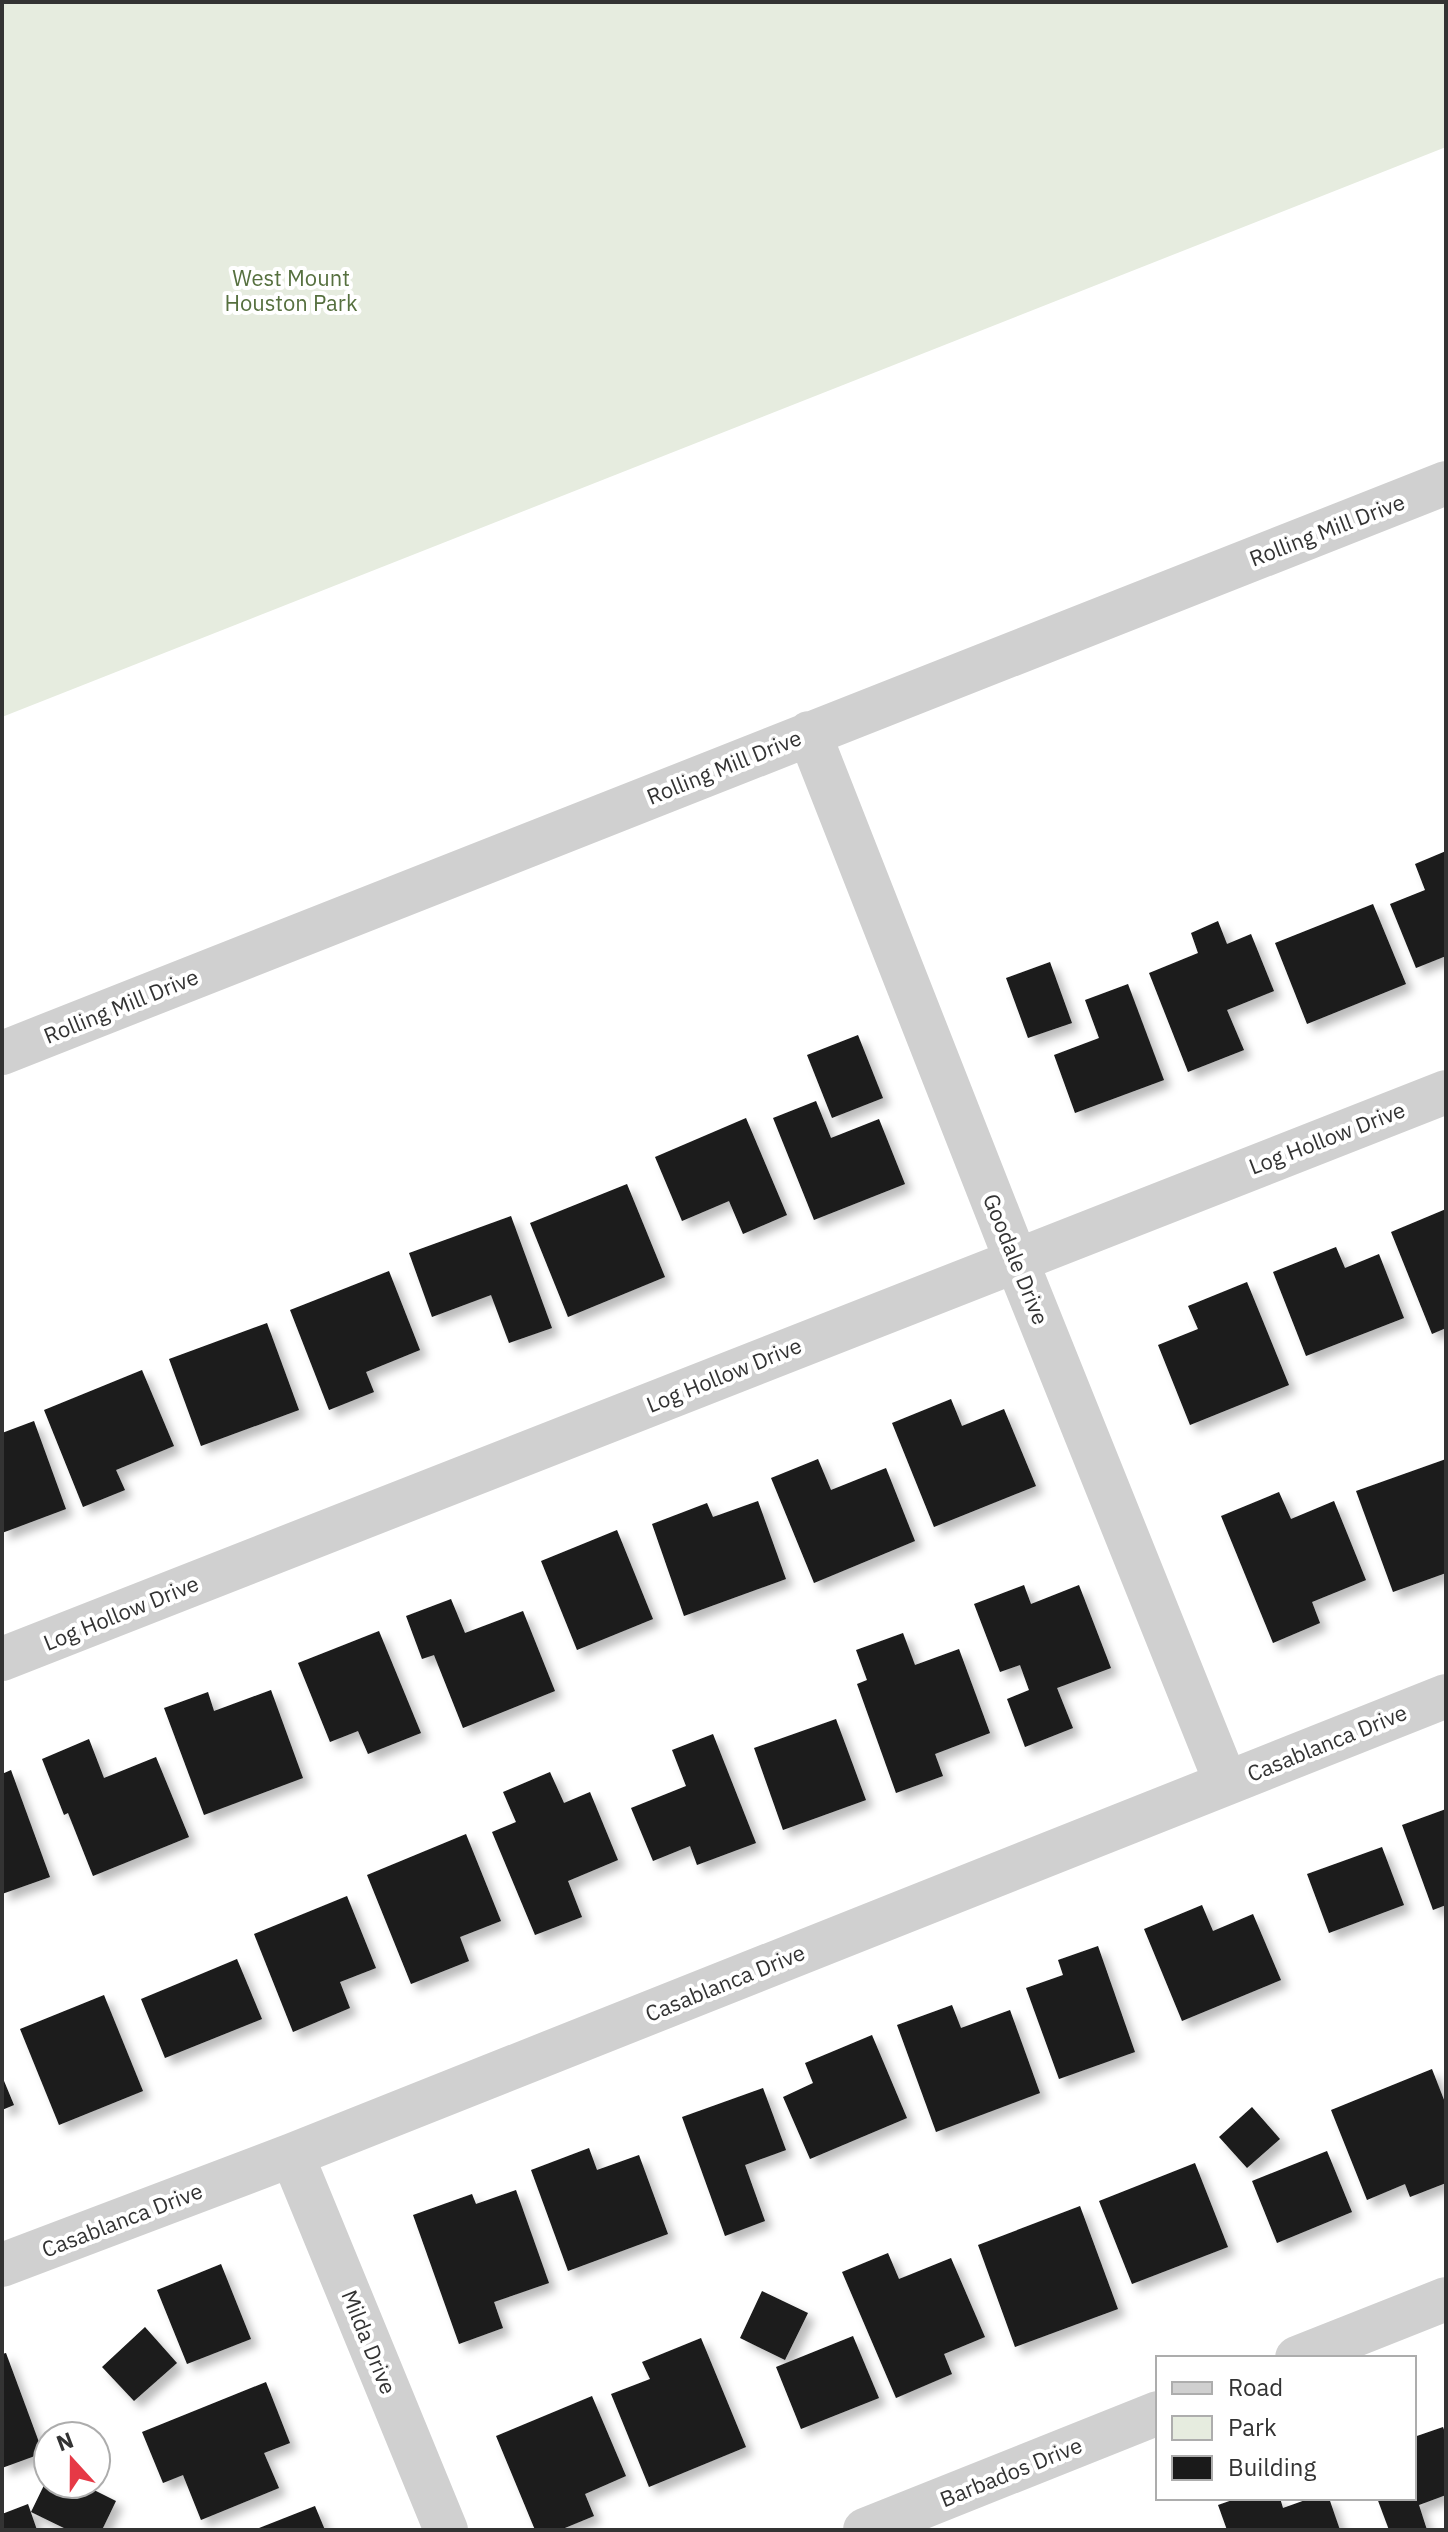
<svg xmlns="http://www.w3.org/2000/svg" width="1448" height="2532" viewBox="0 0 1448 2532" font-family="'IBM Plex Sans',sans-serif">
<style>
.green{fill:#e6ecdf}
.building{fill:#1a1a1a;filter:url(#shadow)}
.lines{fill:none;stroke-linecap:round;stroke-linejoin:round}
.minor{stroke:#d0d0d0;stroke-width:44}
.labels{text-anchor:middle;stroke-width:8;stroke-linejoin:round;paint-order:stroke}
.park-label{font-size:22px;fill:#56703f;stroke:#fff}
.street-label{font-size:22px;fill:#333;stroke:#fff}
</style>
<defs>
<filter id="shadow"><feDropShadow dx="7" dy="7" stdDeviation="4" flood-color="#0004"/></filter>
</defs>
<rect width="100%" height="100%" fill="#fff"/>
<path class="green" d="M 2,2 L 1446,2 L 1446,147 L 2,717 Z"/>
<path class="building" d="M 1446,851 L 1446,956 L 1416,968 L 1390,904 L 1425,890 L 1415,864 Z
M 1373,904 L 1406,984 L 1307,1024 L 1275,943 Z
M 1218,921 L 1227,944 L 1251,934 L 1274,991 L 1227,1010 L 1244,1050 L 1188,1072 L 1149,973 L 1198,953 L 1191,933 Z
M 1050,962 L 1072,1023 L 1028,1038 L 1006,978 Z
M 1128,984 L 1164,1080 L 1075,1113 L 1054,1055 L 1099,1038 L 1085,1000 Z
M 858,1035 L 883,1098 L 832,1118 L 807,1055 Z
M 816,1101 L 831,1138 L 879,1119 L 905,1184 L 814,1220 L 773,1118 Z
M 746,1118 L 787,1215 L 743,1234 L 729,1201 L 682,1221 L 655,1157 Z
M 627,1184 L 665,1277 L 568,1317 L 530,1223 Z
M 1446,1209 L 1446,1328 L 1432,1334 L 1391,1232 Z
M 511,1216 L 552,1328 L 509,1343 L 491,1295 L 432,1317 L 409,1253 Z
M 1336,1247 L 1345,1268 L 1379,1254 L 1404,1318 L 1306,1356 L 1273,1272 Z
M 389,1271 L 420,1350 L 366,1372 L 374,1392 L 329,1410 L 290,1310 Z
M 1247,1282 L 1289,1385 L 1190,1425 L 1158,1345 L 1198,1329 L 1188,1306 Z
M 267,1323 L 299,1410 L 201,1446 L 169,1359 Z
M 142,1370 L 174,1446 L 116,1470 L 125,1490 L 83,1507 L 44,1410 Z
M 951,1399 L 962,1426 L 1004,1409 L 1036,1486 L 934,1527 L 892,1423 Z
M 34,1421 L 66,1509 L 2,1533 L 2,1433 Z
M 818,1459 L 831,1490 L 886,1468 L 915,1541 L 814,1583 L 771,1478 Z
M 1446,1459 L 1446,1573 L 1393,1592 L 1356,1491 Z
M 1279,1492 L 1291,1519 L 1334,1501 L 1366,1580 L 1312,1602 L 1320,1623 L 1273,1643 L 1221,1516 Z
M 758,1501 L 786,1579 L 684,1616 L 652,1524 L 707,1503 L 713,1517 Z
M 617,1530 L 653,1619 L 577,1650 L 541,1561 Z
M 1024,1585 L 1031,1604 L 1079,1585 L 1111,1668 L 1057,1688 L 1073,1728 L 1025,1747 L 1007,1699 L 1029,1690 L 1020,1665 L 1000,1672 L 974,1604 Z
M 451,1599 L 465,1633 L 523,1611 L 555,1691 L 463,1728 L 434,1655 L 422,1659 L 406,1616 Z
M 379,1631 L 421,1733 L 368,1754 L 358,1731 L 330,1742 L 298,1663 Z
M 903,1633 L 915,1665 L 959,1649 L 990,1733 L 935,1754 L 943,1776 L 896,1793 L 857,1684 L 867,1680 L 856,1650 Z
M 271,1690 L 303,1778 L 204,1815 L 164,1708 L 208,1692 L 214,1711 Z
M 836,1719 L 866,1800 L 783,1830 L 754,1748 Z
M 713,1734 L 756,1843 L 697,1865 L 690,1846 L 653,1861 L 631,1808 L 686,1786 L 672,1750 Z
M 89,1739 L 104,1778 L 156,1757 L 189,1837 L 93,1876 L 68,1813 L 64,1815 L 42,1759 Z
M 11,1770 L 50,1877 L 2,1894 L 2,1774 Z
M 550,1772 L 564,1803 L 590,1792 L 618,1860 L 568,1881 L 582,1917 L 535,1935 L 492,1832 L 516,1822 L 503,1792 Z
M 1446,1809 L 1446,1905 L 1433,1910 L 1402,1825 Z
M 466,1834 L 501,1921 L 460,1937 L 469,1961 L 411,1984 L 367,1875 Z
M 1382,1847 L 1404,1905 L 1329,1933 L 1307,1874 Z
M 347,1896 L 376,1968 L 340,1982 L 350,2008 L 293,2032 L 254,1934 Z
M 1202,1905 L 1213,1931 L 1253,1914 L 1281,1980 L 1182,2021 L 1144,1929 Z
M 1098,1946 L 1135,2052 L 1059,2079 L 1026,1988 L 1063,1975 L 1058,1960 Z
M 237,1959 L 262,2019 L 165,2058 L 141,1999 Z
M 104,1995 L 143,2091 L 59,2125 L 20,2029 Z
M 952,2005 L 961,2028 L 1010,2010 L 1040,2093 L 936,2132 L 897,2025 Z
M 872,2035 L 907,2118 L 810,2159 L 783,2097 L 813,2083 L 805,2063 Z
M 1432,2069 L 1446,2105 L 1446,2183 L 1410,2197 L 1405,2184 L 1367,2200 L 1331,2110 Z
M 2,2076 L 14,2105 L 2,2110 Z
M 763,2088 L 786,2150 L 745,2165 L 765,2221 L 725,2236 L 682,2117 Z
M 1252,2107 L 1280,2139 L 1247,2168 L 1219,2137 Z
M 589,2148 L 597,2170 L 639,2155 L 668,2234 L 568,2271 L 531,2170 Z
M 1327,2151 L 1352,2212 L 1277,2243 L 1252,2181 Z
M 1195,2163 L 1228,2247 L 1132,2284 L 1099,2201 Z
M 516,2190 L 549,2283 L 494,2302 L 503,2328 L 459,2344 L 413,2215 L 472,2194 L 476,2204 Z
M 1080,2206 L 1118,2309 L 1015,2347 L 978,2245 Z
M 888,2253 L 899,2279 L 951,2258 L 985,2337 L 944,2354 L 952,2374 L 896,2398 L 842,2272 Z
M 221,2264 L 251,2339 L 187,2364 L 157,2290 Z
M 762,2291 L 808,2313 L 785,2360 L 740,2338 Z
M 145,2327 L 177,2363 L 134,2401 L 102,2367 Z
M 853,2336 L 879,2398 L 801,2429 L 776,2367 Z
M 701,2338 L 746,2447 L 649,2487 L 611,2394 L 650,2379 L 642,2362 Z
M 6,2353 L 43,2453 L 2,2468 L 2,2354 Z
M 266,2382 L 290,2443 L 264,2453 L 279,2488 L 201,2520 L 183,2475 L 163,2483 L 142,2432 Z
M 592,2396 L 626,2476 L 585,2494 L 594,2516 L 560,2530 L 535,2530 L 496,2436 Z
M 1443,2427 L 1446,2435 L 1446,2495 L 1419,2505 L 1427,2530 L 1389,2530 L 1377,2498 L 1414,2498 L 1414,2437 Z
M 48,2477 L 48,2484 L 82,2484 L 116,2501 L 102,2530 L 68,2530 L 31,2512 Z
M 1238,2498 L 1280,2498 L 1283,2508 L 1311,2498 L 1329,2498 L 1340,2530 L 1227,2530 L 1218,2505 Z
M 28,2504 L 37,2530 L 2,2530 L 2,2514 Z
M 315,2506 L 325,2530 L 254,2530 Z"/>
<g class="lines">
<path class="minor" d="M 809,733 L 1016,1260 L 1226,1783
M 2,1053 L 1446,483
M 2,1659 L 1446,1092
M 292,2155 L 446,2530
M 2,2265 L 292,2155 L 1446,1696
M 1297,2358 L 1446,2299
M 865,2530 L 1158,2413"/>
</g>
<g class="labels">
<g class="park-label">
<text x="291" y="286">West Mount<tspan x="291" dy="25">Houston Park</tspan></text>
</g>
<g class="street-label">
<text transform="translate(1327 530) rotate(-21)" y="8">Rolling Mill Drive</text>
<text transform="translate(724 767) rotate(-22)" y="8">Rolling Mill Drive</text>
<text transform="translate(121 1006) rotate(-22)" y="8">Rolling Mill Drive</text>
<text transform="translate(1327 1138) rotate(-21)" y="8">Log Hollow Drive</text>
<text transform="translate(1016 1259) rotate(68)" y="8">Goodale Drive</text>
<text transform="translate(724 1375) rotate(-22)" y="8">Log Hollow Drive</text>
<text transform="translate(121 1613) rotate(-22)" y="8">Log Hollow Drive</text>
<text transform="translate(1327 1743) rotate(-22)" y="8">Casablanca Drive</text>
<text transform="translate(725 1983) rotate(-22)" y="8">Casablanca Drive</text>
<text transform="translate(122 2220) rotate(-21)" y="8">Casablanca Drive</text>
<text transform="translate(369 2342) rotate(68)" y="8">Milda Drive</text>
<text transform="translate(1011 2472) rotate(-22)" y="8">Barbados Drive</text>
</g>
</g>
<rect width="1448" height="2532" fill="none" stroke="#333333" stroke-width="8"/>
<rect x="1156" y="2356" width="260" height="144" fill="#ffffff" stroke="#adadad" stroke-width="2"/>
<rect x="1172" y="2382" width="40" height="12" fill="#d0d0d0" stroke="#adadad" stroke-width="2"/>
<text x="1228" y="2396" font-size="24" fill="#333333">Road</text>
<rect x="1172" y="2416" width="40" height="24" fill="#e6ecdf" stroke="#adadad" stroke-width="2"/>
<text x="1228" y="2436" font-size="24" fill="#333333">Park</text>
<rect x="1172" y="2456" width="40" height="24" fill="#1a1a1a" stroke="#adadad" stroke-width="2"/>
<text x="1228" y="2476" font-size="24" fill="#333333">Building</text>
<g transform="translate(72 2460) rotate(339)"><circle r="38" fill="#ffffff" stroke="#adadad" stroke-width="2"/>
<path d="M0-6L14 30L0 20L-14 30Z" fill="#e63946"/>
<text y="-12" font-size="22" font-weight="bold" text-anchor="middle" fill="#333333">N</text>
</g>
</svg>
